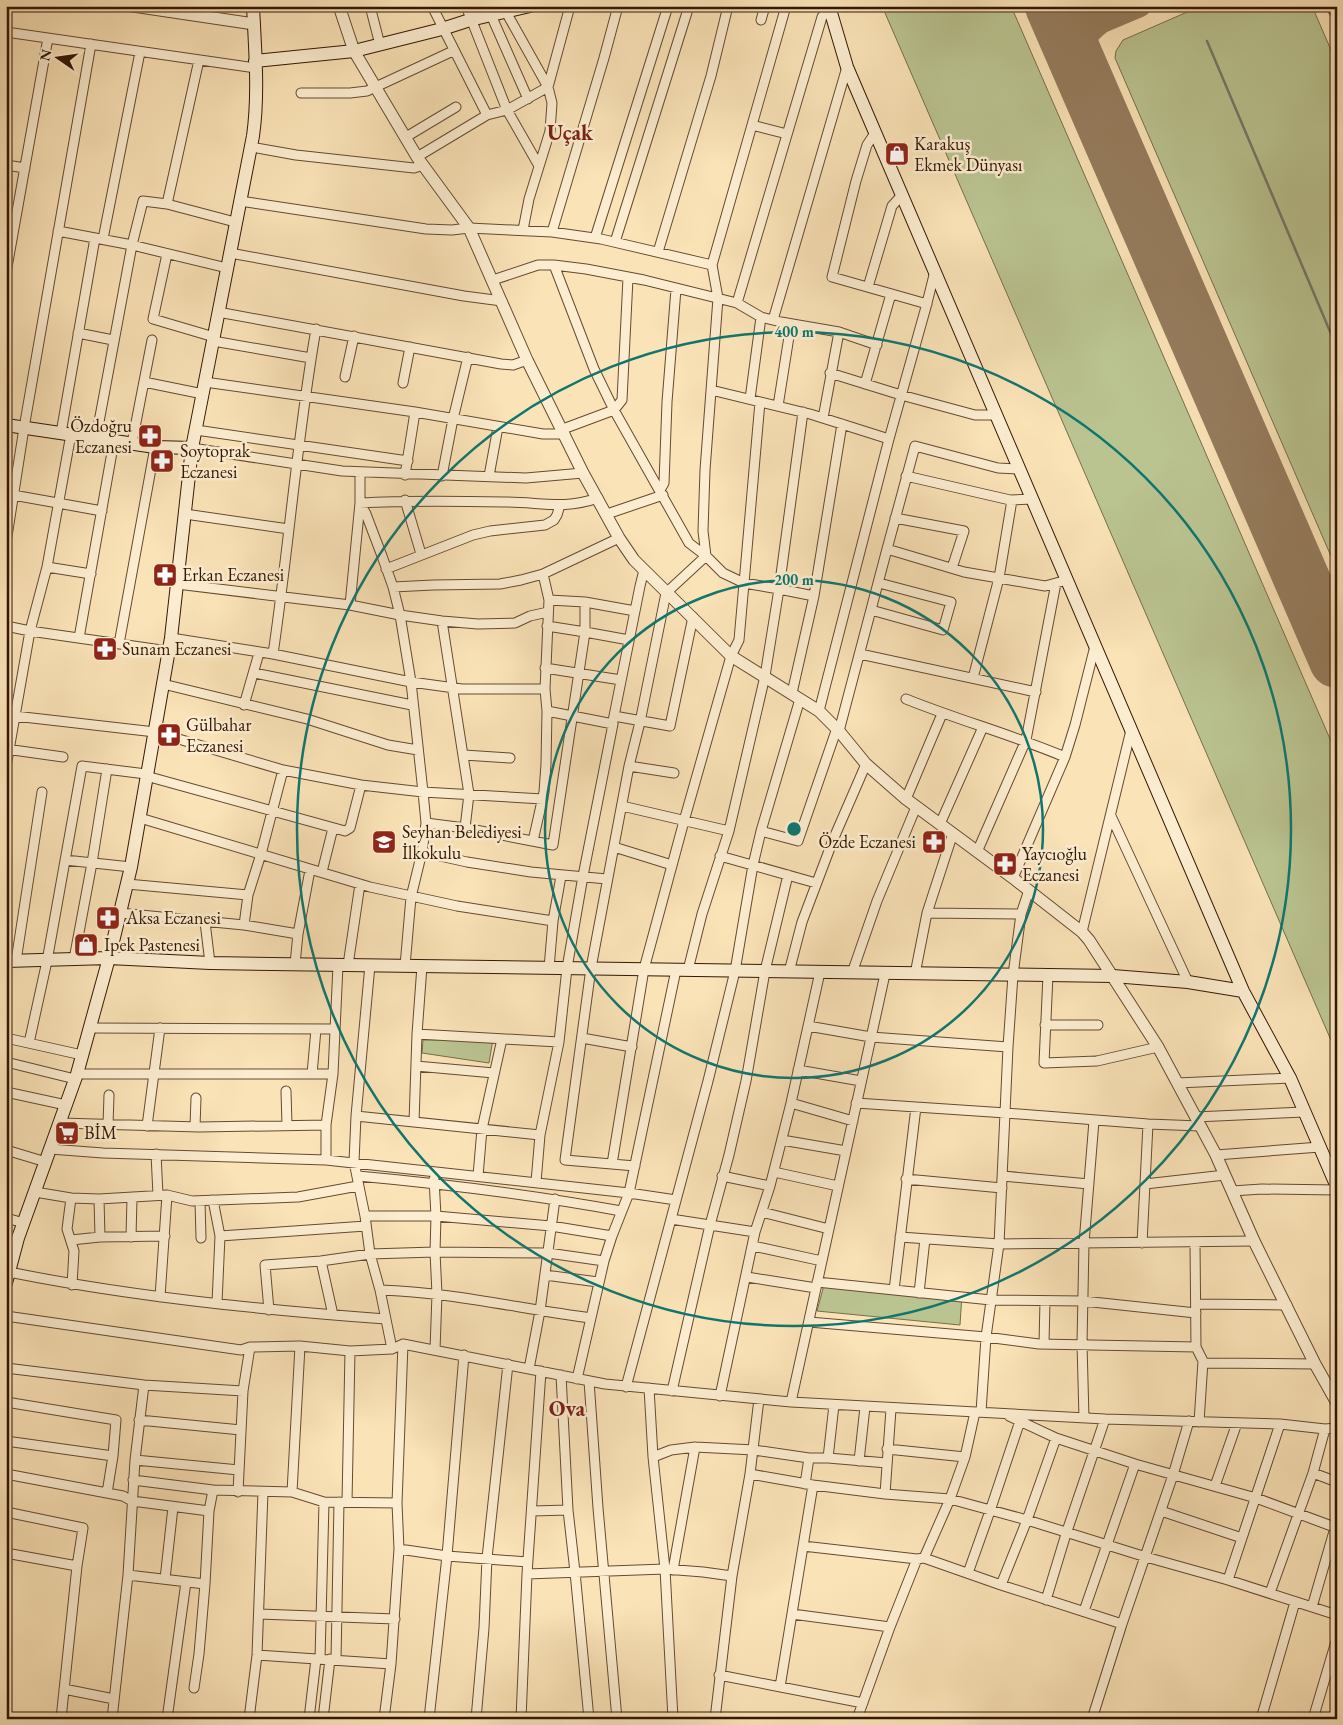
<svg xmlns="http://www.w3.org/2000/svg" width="1343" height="1725" viewBox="0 0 1343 1725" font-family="'EB Garamond',serif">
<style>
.green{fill:#bac491;stroke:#766e4a}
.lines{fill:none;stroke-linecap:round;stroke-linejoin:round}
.stream{stroke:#747b69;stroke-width:2.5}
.taxiway{stroke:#967d5e;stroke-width:22}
.runway{stroke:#967d5e;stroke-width:56}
.minor-casing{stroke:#654a31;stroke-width:11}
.tertiary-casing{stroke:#654a31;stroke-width:13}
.secondary-casing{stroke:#331704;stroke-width:14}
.minor{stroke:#fcedd0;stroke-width:9}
.tertiary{stroke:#fcedd0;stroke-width:11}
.secondary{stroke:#fcedd0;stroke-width:12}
.ring{fill:none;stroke:#0f766e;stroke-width:2.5}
.labels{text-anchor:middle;stroke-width:5;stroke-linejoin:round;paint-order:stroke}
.poi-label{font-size:18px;fill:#331704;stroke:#fcedd0;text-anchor:start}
.district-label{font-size:22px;font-weight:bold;fill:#7a1f14;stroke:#fcedd0}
.centre{fill:#0f766e;stroke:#fcedd0;stroke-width:2.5}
.ring-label{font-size:15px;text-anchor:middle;font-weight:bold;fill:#0f766e;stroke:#fcedd0;stroke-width:5;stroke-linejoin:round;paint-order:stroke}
</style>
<rect width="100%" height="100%" fill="#fae3b7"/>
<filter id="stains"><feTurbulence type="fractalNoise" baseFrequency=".004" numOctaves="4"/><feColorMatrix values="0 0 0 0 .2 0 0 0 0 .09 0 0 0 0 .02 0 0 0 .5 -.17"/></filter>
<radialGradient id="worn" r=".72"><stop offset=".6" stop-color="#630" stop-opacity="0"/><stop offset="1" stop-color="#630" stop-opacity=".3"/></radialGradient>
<path class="green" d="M 882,6 L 1011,6 L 1337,755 L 1337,1054 Z
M 1201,6 L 1312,6 L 1337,64 L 1337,570 L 1115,58 L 1116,51 L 1123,40 Z
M 493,1039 L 489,1063 L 422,1053 L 423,1040 Z
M 824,1285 L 962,1294 L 960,1325 L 817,1311 Z"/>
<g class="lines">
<path class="stream" d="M 1207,41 L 1337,348"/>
<path class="taxiway" d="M 1055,6 C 1065,22 1085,24 1102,22 C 1086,34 1077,46 1080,67
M 1337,6 L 1337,7
M 1102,22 L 1140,6"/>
<path class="runway" d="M 1053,6 L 1337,660"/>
<defs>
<path id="minor" d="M 370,6 L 380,45
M 432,6 L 487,115
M 466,6 L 507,110 L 539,166
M 506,12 L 548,87 L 552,103 L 550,131 L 529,199 L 523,230
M 491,15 L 528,99
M 475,18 L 481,6
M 761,20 L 765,6
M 6,32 L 256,68
M 301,93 L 350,93 L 367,91 L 453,51
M 752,125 L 787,134
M 875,133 L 867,145 L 856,181 L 832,277 L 927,304
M 406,137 L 456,107
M 251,147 L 296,155 L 414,168 L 423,165
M 417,157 L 487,115 L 507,110 L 548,87 L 570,6
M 6,165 L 25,168
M 240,201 L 426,229 L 452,230 L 469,228 L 552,232 L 601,239 L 712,265 L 718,298 L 705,470 L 703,531 L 706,556 L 689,543 L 614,410 L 594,369 L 554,265
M 167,204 L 199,60
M 58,231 L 132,245 L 227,268
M 552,232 L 604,58 L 618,6
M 595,238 L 668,6
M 103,239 L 140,52
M 615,242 L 689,6
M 658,252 L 711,76 L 728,6
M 230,253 L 464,296 L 502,301
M 167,254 L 153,319 L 214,337
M 712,265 L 786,6
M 6,273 L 48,38
M 493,280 L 538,265 L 554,265 L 586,269 L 644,280 L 737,303 L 761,317 L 781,322 L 839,332 L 877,345
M 868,287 L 892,206 L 902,195
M 737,303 L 822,17 L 830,9
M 218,312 L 501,364 L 513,365 L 527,360
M 773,320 L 847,67
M 78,333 L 113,340
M 213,341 L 311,358
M 830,373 L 901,395 L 975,415 L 996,415
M 345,377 L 354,336
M 144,382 L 203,394
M 205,382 L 415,412 L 543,434 L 565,434
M 403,383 L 410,347
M 865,384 L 891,294
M 711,390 L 810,414 L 889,439
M 750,399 L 761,317
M 778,406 L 791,324
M 823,418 L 839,332
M 563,429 L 614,410 L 622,400 L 628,278
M 196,430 L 408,461
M 61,433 L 95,238
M 96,438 L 132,245 L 143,201 L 167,204 L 235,222
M 132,443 L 152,340
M 192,448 L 342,471 L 526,478 L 583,473
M 1019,469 L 998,468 L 915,446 L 887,549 L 964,572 L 1045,586 L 1067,580
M 405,475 L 415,412
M 442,476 L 453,419 L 468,357
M 489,476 L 498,427
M 906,476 L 1010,500 L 1032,499
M 660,490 L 664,483 L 667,402 L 676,289
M 13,495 L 102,511
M 405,500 L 421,554
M 185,514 L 289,529
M 607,514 L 663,495
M 895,518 L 964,531 L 952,568
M 6,543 L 24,428 L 91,44
M 47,567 L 91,574
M 386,569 L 473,535 L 490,531 L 545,525 L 554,520 L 557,515 L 560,505
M 177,584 L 350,605 L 360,503 L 360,472
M 393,587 L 433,585 L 500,584 L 521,580 L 543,574 L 619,538
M 549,600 L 585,602 L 635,611
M 350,605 L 400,615 L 442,621 L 478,624 L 515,623 L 530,616 L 548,612
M 871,610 L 943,630 L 951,602 L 879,583
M 442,621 L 469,794 L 465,828
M 6,626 L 30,631 L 168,651
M 547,626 L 585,632 L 629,640
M 79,638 L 114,441
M 171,638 L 273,654 L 411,682 L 462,689 L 545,689
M 119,644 L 155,447
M 273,654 C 289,546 297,437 316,329
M 860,654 L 1036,692
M 545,668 L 621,680
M 254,673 L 412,705
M 973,678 L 999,578 L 1012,500
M 163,684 L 307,719 L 388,745 L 418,750
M 792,693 L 814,596
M 906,699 C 958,720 1013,735 1065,757
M 244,705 L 259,653
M 819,711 L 889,439 L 926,307 L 935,271
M 6,715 L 155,732 L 283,770 L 361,785 L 423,792 L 543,799
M 614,716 L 670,726 L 693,617
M 613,721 L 640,586 L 644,570
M 839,731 L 887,549
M 6,749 L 63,757
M 464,755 L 510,758
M 629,766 L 674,773
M 6,767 L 30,631 L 47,567 L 71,434
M 146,776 L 345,831 L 350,828 L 361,785
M 906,799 L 942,714
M 622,806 L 729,831
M 1111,816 L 1188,982
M 140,818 L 370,887 L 457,906 L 553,921
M 426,823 L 465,828 L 553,845 L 585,632 L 585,602
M 940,824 L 983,727
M 761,831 L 798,841 L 837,728
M 533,841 L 544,792 L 546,764 L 547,711 L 545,689 L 549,600 L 543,574
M 614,847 L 672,865
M 422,852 L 467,862 L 531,872 L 607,879
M 977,852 L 1026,740 L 1056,583
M 720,856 L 816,883
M 65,860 L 131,867
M 322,872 L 333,828
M 1013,878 L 1065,757 L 1075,725 L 1095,646
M 127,884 L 248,895
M 120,913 L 244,925 L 298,934
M 927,913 L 1021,914
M 205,922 L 210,963
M 244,925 L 248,895 L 261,854 L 283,770
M 1082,932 L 1131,730
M 74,959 L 92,863 L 107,769
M 16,961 L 42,792
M 295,964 L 298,934 L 310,870
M 348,965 L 360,884
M 370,965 L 356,1116 L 354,1162 L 365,1216 L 370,1254 L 380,1290 L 392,1349
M 405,966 L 411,897 L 422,852 L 426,823 L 423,792 L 411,682 L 400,615 L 393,587 L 382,556 L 366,514 L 360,503 C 409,500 457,501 506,502 C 541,502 563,510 598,498
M 549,968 L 553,921 L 561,876
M 688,970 L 702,914 L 729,831 L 765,676 L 779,589 L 814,596 L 842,424
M 789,972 L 802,922 L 833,840 L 866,764
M 852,973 L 877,901 L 916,807
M 915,974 L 927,913 L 953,833
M 1048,975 L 1044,1063 L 1097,1061 L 1158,1047
M 1045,1025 L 1098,1025
M 808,1026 L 871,1037 L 1008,1047
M 90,1028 L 335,1029
M 417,1034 L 559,1042
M 6,1038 L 82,1055
M 582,1038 L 632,1047
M 29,1043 L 47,961 L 82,766 L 146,774
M 6,1062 L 75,1079
M 416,1066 L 494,1073
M 798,1070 L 861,1081
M 77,1074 L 333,1074
M 312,1074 L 316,1029
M 1177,1083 L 1290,1078
M 286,1091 L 287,1125
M 6,1092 L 66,1105
M 791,1103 L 853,1121
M 856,1103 L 1006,1113 L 1148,1124 L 1200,1126
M 356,1116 L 540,1135
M 1195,1117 L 1304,1112
M 414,1122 L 417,1034 L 422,966
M 60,1123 L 199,1127 L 326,1125
M 108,1125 L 109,1095
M 147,1126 L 160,1028
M 195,1127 L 196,1098
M 782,1140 L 846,1151
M 50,1149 L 103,1153 L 326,1160 L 629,1193 L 676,1200
M 6,1150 L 46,1162
M 156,1154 L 158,1195
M 1216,1155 L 1320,1147
M 326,1160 L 326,1125 L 333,1074 L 338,965
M 612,1164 L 644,969 L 684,821 L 731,656 L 739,640 L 760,402
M 635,1166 L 565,1160 L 591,968 L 629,766 L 640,722 L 666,593 L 706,556 L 723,573 L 744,583 L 779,589 L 803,412
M 774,1172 L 838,1186
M 358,1176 C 446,1184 533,1195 621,1211
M 478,1176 L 482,1129 L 502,1039
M 722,1176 L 770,1186
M 1003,1176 L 1089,1184
M 434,1179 L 436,1216 L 435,1252 L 437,1294 L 435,1350
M 906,1179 L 1002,1188
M 536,1182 L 540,1135 L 559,1042 L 567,968 L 583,876 L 613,724 L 547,711
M 1145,1184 L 1225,1175
M 1232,1191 L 1262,1189 L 1337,1190
M 35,1192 L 71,1198 L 99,1199 L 167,1195 L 192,1201 L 298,1197 L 358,1186
M 71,1198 L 67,1229 L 74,1251 L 72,1285
M 99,1199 L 100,1237
M 213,1200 L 220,1236 L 217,1303
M 200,1201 L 201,1238
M 762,1212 L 829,1229
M 365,1216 L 436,1216 L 551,1226 L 612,1236
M 6,1218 L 24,1223
M 671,1219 L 755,1232
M 220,1236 L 366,1226
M 131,1237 L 132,1198
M 900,1237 L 999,1244 L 1254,1241
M 71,1240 L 100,1237 L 165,1236
M 1142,1243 L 1148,1124
M 1195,1243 L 1196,1347 L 1203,1361 L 1199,1422
M 753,1246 L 822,1261
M 321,1261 L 333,1315
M 9,1272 C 133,1297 260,1310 386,1319
M 545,1275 L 598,1282
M 747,1277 L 816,1288
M 817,1282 L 991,1300 L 1083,1301 L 1196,1313
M 380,1290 C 451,1292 521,1309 591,1318
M 894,1290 L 916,1107
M 919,1293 L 925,1239
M 160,1297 L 167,1195
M 1196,1304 L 1287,1305
M 269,1310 L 265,1265 L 321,1261 L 370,1254 L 435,1252 L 548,1253 L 604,1261
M 6,1316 L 241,1350 L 250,1347 L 300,1346 L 350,1351 L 392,1349 L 403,1344 L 605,1384 L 791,1402 L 1105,1419 L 1280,1424 L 1325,1429 L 1337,1428
M 809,1322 L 986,1337 L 1039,1344 L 1196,1347
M 1044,1344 L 1045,1301
M 1203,1363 L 1315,1364
M 6,1368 L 144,1385 L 243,1391
M 529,1369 L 540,1311 L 555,1199
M 561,1375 L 568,1510 L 575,1572 L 589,1719
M 577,1379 L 604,1261 L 612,1236 L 629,1193 L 676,970
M 589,1381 L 598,1508 L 617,1719
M 626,1387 L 708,1081 L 735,971 L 753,865 L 761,831 L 800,699
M 649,1388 L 653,1457 L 665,1569 L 673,1719
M 672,1391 L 710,1225 L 729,1155 L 746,1081 L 765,971 L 788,875
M 720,1396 L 755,1232 L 770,1186 L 791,1103 L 820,972
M 6,1402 L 116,1420 L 113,1456
M 791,1402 L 885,974
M 981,1412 L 986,1337 L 999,1244 L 1008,1047 L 1013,975 L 1021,914 L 1029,890
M 1009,1416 L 1056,1438 L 1135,1464 L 1256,1498 L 1337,1528
M 1084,1418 L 1082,1344 L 1084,1243 L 1094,1121
M 139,1420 L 241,1430
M 6,1441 L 113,1456 L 107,1493 L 6,1474
M 887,1449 L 965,1457
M 653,1457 L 671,1450 L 695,1447 L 754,1450 L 809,1458 L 828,1458 L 887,1463
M 828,1458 L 834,1405
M 135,1460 L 239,1470
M 859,1461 L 865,1407
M 1313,1473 L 1337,1482
M 750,1474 L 813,1485 L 885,1494 L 950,1499 L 1027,1520 L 1146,1557 L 1228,1580 L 1337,1615
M 133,1480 L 213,1490 L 292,1492 L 324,1502 L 397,1503
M 805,1484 L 809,1458
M 1215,1486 L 1237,1423
M 238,1492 L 243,1391 L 250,1347
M 292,1492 L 300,1346
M 107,1493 L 123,1496 L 132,1501 L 209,1511
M 885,1494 L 891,1409
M 347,1502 L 350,1351
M 532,1511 L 568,1510
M 1161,1511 L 1242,1538
M 6,1512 L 83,1528 L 77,1566 L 6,1553
M 803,1546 L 917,1559 L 924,1558 L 1001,1585 L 1122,1624
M 399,1549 L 447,1556 L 528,1562
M 924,1558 L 950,1499 L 965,1457 L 975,1412
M 673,1570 L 695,1447
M 968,1573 L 990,1511 L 1020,1421
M 527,1574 L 665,1569 L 703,1572 L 732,1576
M 128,1575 L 205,1584 L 199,1654 L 194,1688
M 165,1579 L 173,1507
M 1228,1580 L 1280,1424
M 205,1584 L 209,1511 L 213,1490
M 1001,1585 L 1027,1520 L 1056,1438
M 1270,1593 L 1313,1473 L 1325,1429
M 1046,1600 L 1066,1534 L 1105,1419
M 1312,1607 L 1335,1528
M 1084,1611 L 1135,1464
M 259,1614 L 395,1619
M 792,1614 L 890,1627
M 257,1655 L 391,1664
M 320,1659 L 324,1502
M 336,1660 L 339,1502
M 719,1675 L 863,1703
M 780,1687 L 813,1485
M 64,1689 L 114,1699
M 61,1719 L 77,1566
M 112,1719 L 128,1575 L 135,1460 L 144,1385
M 167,1719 L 186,1582
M 249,1719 L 257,1655 L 263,1492
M 309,1719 L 316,1659
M 323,1719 L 330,1659
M 384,1719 L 391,1664 L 399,1549 L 397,1503 L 403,1344
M 429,1719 L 447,1556 L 464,1355
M 476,1719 L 484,1628 L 487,1558 L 508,1364
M 521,1719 L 527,1574 L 541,1371
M 715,1719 L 732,1576 L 750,1474 L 759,1399
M 857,1719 L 890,1627 L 917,1559
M 1092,1719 L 1122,1624 L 1173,1475 L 1189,1421
M 1261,1719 L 1295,1602
M 1313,1719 L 1337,1638"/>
<path id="tertiary" d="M 133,6 L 254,24
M 339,6 L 354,51 L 417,157 L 469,228 L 527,360 L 583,473 L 619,538 L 634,560 L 731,656 L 819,711 L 839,731 L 866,764 L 906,799 L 1013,878 L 1082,932 L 1089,940 L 1158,1047 L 1216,1155 L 1254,1241 L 1315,1364 L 1337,1403"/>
<path id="secondary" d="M 829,6 L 847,67 L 1243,991 L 1290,1078 L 1337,1187
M 255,61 L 354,51 L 442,29 L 470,20 L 530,6
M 6,425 L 155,447 L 192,448
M 6,961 L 109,958 L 210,963 L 1113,976 L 1188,982 L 1243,991
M 6,1283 L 18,1238 L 77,1074 L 109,958 L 131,867 L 171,638 L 192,448 L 253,136 C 259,94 255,49 253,6"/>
</defs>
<use href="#minor" class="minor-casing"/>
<use href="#tertiary" class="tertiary-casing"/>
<use href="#secondary" class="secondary-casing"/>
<use href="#minor" class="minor"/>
<use href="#tertiary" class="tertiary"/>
<use href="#secondary" class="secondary"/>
</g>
<g class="ring">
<circle cx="794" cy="829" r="249"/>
<circle cx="794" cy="829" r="497"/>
</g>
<defs>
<symbol id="shop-square" viewBox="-11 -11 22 22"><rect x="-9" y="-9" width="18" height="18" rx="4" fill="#8f2418" stroke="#fcedd0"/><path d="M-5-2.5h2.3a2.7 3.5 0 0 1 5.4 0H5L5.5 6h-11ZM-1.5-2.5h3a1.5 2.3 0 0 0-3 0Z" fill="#fff"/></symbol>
<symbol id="pharmacy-square" viewBox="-11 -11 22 22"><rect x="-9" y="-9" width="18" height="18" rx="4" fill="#8f2418" stroke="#fcedd0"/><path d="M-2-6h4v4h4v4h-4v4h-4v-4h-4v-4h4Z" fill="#fff"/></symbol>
<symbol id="school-square" viewBox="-11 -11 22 22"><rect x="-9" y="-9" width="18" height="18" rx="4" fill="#8f2418" stroke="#fcedd0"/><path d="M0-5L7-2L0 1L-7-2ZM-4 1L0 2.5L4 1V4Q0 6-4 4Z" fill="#fff"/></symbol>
<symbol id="supermarket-square" viewBox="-11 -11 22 22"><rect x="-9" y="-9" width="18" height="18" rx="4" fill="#8f2418" stroke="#fcedd0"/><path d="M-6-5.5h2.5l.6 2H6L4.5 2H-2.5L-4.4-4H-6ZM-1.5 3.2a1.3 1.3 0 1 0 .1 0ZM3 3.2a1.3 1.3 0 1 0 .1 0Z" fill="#fff"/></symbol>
</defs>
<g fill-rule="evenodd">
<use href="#shop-square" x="883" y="140" width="28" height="28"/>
<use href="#pharmacy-square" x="136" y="422" width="28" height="28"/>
<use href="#pharmacy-square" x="148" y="447" width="28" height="28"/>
<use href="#pharmacy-square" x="151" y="561" width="28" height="28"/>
<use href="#pharmacy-square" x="91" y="635" width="28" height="28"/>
<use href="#pharmacy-square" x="155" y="721" width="28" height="28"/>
<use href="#school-square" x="370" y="828" width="28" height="28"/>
<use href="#pharmacy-square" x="920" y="828" width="28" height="28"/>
<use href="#pharmacy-square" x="991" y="850" width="28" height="28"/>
<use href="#pharmacy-square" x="94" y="904" width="28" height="28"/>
<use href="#shop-square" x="72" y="931" width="28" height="28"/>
<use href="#supermarket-square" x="53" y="1119" width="28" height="28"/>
</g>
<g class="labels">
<g class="poi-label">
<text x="914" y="150">Karakuş<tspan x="914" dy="21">Ekmek Dünyası</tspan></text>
<text x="132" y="432" text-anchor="end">Özdoğru<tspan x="132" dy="21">Eczanesi</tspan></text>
<text x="180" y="457">Soytoprak<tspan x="180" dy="21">Eczanesi</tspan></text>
<text x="182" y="581">Erkan Eczanesi</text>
<text x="122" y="655">Sunam Eczanesi</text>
<text x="186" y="731">Gülbahar<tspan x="186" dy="21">Eczanesi</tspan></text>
<text x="402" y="838">Seyhan Belediyesi<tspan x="402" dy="21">İlkokulu</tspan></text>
<text x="916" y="848" text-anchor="end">Özde Eczanesi</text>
<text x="1022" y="860">Yaycıoğlu<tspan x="1022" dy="21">Eczanesi</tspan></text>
<text x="126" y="924">Aksa Eczanesi</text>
<text x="104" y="951">Ipek Pastenesi</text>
<text x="84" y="1139">BİM</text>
</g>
<g class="district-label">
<text x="570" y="140">Uçak</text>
<text x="567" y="1416">Ova</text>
</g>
</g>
<circle cx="794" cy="829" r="8" class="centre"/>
<g class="ring-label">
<text x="794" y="337">400 m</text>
<text x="794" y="585">200 m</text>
</g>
<rect width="1343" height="1725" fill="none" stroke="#fae3b7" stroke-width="25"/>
<rect x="8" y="8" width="1328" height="1710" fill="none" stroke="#331704" stroke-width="2.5"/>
<rect x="12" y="12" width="1318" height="1700" fill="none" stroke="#331704"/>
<g transform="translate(58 58) rotate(283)" stroke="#fcedd0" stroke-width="4" paint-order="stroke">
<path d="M0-4L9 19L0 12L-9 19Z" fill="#331704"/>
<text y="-8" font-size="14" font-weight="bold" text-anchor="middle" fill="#331704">N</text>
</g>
<rect width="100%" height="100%" filter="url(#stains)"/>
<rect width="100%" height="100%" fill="url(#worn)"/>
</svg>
